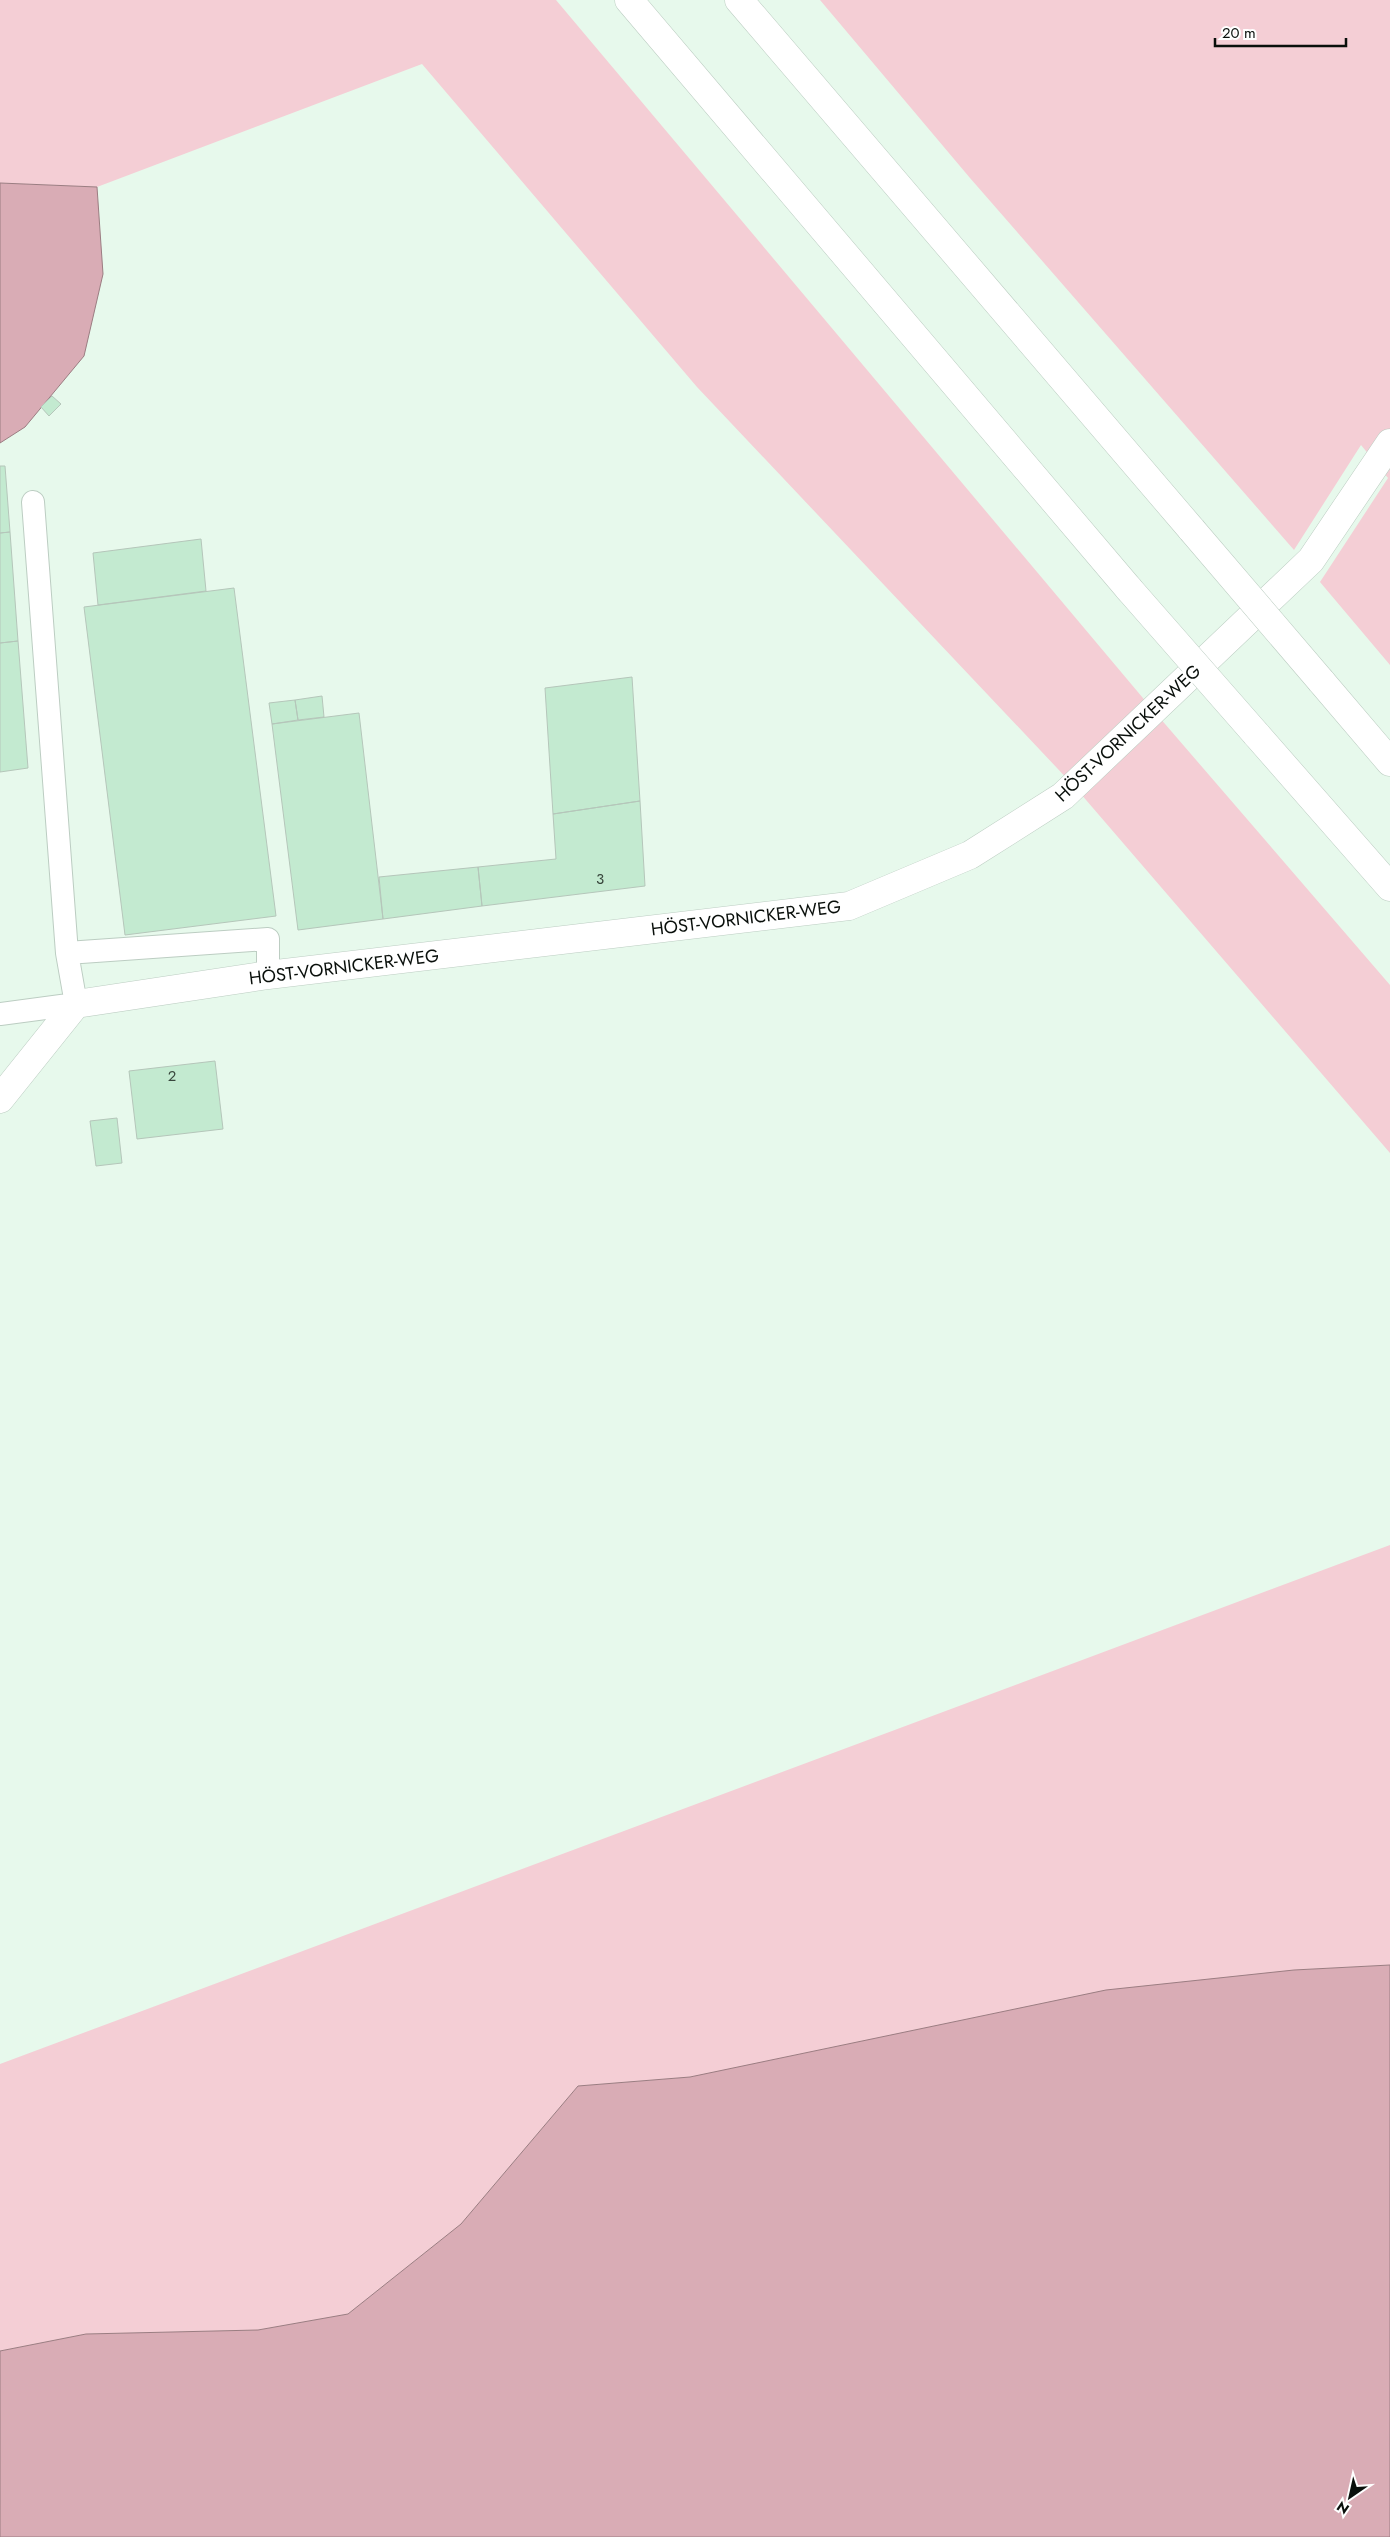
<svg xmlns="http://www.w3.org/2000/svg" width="1390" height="2537" viewBox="0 0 1390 2537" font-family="Jost,sans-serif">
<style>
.green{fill:#f4ced5}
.water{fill:#d9acb5;stroke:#9b7d82}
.building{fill:#c3ead0;stroke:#b5c6ba}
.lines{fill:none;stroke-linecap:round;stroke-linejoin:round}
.lane-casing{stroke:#bccdc2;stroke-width:24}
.street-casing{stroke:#bccdc2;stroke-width:29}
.highway-casing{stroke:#bccdc2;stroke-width:29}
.lane{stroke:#fff;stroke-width:22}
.street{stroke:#fff;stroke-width:28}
.highway{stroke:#fff;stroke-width:28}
.highway-bridge-casing{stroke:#bccdc2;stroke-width:29;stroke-linecap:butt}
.highway-bridge{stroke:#fff;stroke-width:28}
.labels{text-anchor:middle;stroke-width:4;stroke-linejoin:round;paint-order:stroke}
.number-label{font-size:15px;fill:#38463c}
.street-label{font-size:18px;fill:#090f0b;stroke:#fff}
</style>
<rect width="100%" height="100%" fill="#e7f9ec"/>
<path class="green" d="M 0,0 L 556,0 L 1153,710 L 1390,985 L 1390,1153 L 1074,786 L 697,387 L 422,64 L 97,187 L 0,183 Z
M 820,0 L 1390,0 L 1390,665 L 1320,582 L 1388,478 L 1361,445 L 1294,550 L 970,178 Z
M 1390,1545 L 1390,1965 L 1294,1970 L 690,2077 L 578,2086 L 461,2224 L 348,2314 L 258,2330 L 86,2334 L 0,2351 L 0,2064 Z"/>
<path class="water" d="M 0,183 L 97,187 L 103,274 L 84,356 L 25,427 L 0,443 Z
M 1390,1965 L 1390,2537 L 0,2537 L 0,2351 L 86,2334 L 258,2330 L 348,2314 L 461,2224 L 578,2086 L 690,2077 L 1106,1990 L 1294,1970 Z"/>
<path class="building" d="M 52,396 L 61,404 L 49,416 L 41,407 Z
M 0,466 L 5,466 L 10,532 L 0,533 Z
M 10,532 L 18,641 L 0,643 L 0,533 Z
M 201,539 L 206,591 L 98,605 L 93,553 Z
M 234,588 L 276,916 L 125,935 L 84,607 Z
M 18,641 L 28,768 L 0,772 L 0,643 Z
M 632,677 L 640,801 L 553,814 L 545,688 Z
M 322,696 L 324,717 L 298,720 L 295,700 Z
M 295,700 L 298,720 L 272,724 L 269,703 Z
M 359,713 L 383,919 L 298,930 L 272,724 Z
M 640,801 L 645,886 L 482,906 L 478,867 L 556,859 L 553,814 Z
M 478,867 L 482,906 L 383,919 L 379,877 Z
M 215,1061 L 223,1129 L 137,1139 L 129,1071 Z
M 117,1118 L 122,1163 L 96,1166 L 90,1121 Z"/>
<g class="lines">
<defs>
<path id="lane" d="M 67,953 L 268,939 L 268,975
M 0,1014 L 76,1004 L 67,953 L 33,502"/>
<path id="street" d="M 0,1099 L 76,1004 L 268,975 L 849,906 L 970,855 L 1063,796 L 1311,560 L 1390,443"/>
<path id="highway" d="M 629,0 L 1129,589
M 739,0 L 1192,530
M 1321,681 L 1390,762
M 1256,734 L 1390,887"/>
</defs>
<use href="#lane" class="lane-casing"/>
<use href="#street" class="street-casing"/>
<use href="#highway" class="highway-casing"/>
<use href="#lane" class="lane"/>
<use href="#street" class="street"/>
<use href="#highway" class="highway"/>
<defs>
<path id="highway-bridge" d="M 1192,530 L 1321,681
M 1129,589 L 1256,734"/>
</defs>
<use href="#highway-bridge" class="highway-bridge-casing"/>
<use href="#highway-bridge" class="highway-bridge"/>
</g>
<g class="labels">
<g class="number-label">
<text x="600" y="884">3</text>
<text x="172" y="1081">2</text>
</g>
<g class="street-label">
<text transform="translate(1128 733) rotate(-43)" y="6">HÖST-VORNICKER-WEG</text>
<text transform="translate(746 918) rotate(-7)" y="6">HÖST-VORNICKER-WEG</text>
<text transform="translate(344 967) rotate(-7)" y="6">HÖST-VORNICKER-WEG</text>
</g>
</g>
<g transform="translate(1350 2497) rotate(214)" stroke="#ffffff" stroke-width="4" paint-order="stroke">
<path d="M0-4L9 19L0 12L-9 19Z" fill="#090f0b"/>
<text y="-8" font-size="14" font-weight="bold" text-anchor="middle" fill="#090f0b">N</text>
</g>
<path d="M1215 38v8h131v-8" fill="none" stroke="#090f0b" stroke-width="2.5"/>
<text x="1222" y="38" font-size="15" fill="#090f0b" stroke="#ffffff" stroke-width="4" paint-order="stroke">20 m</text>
</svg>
